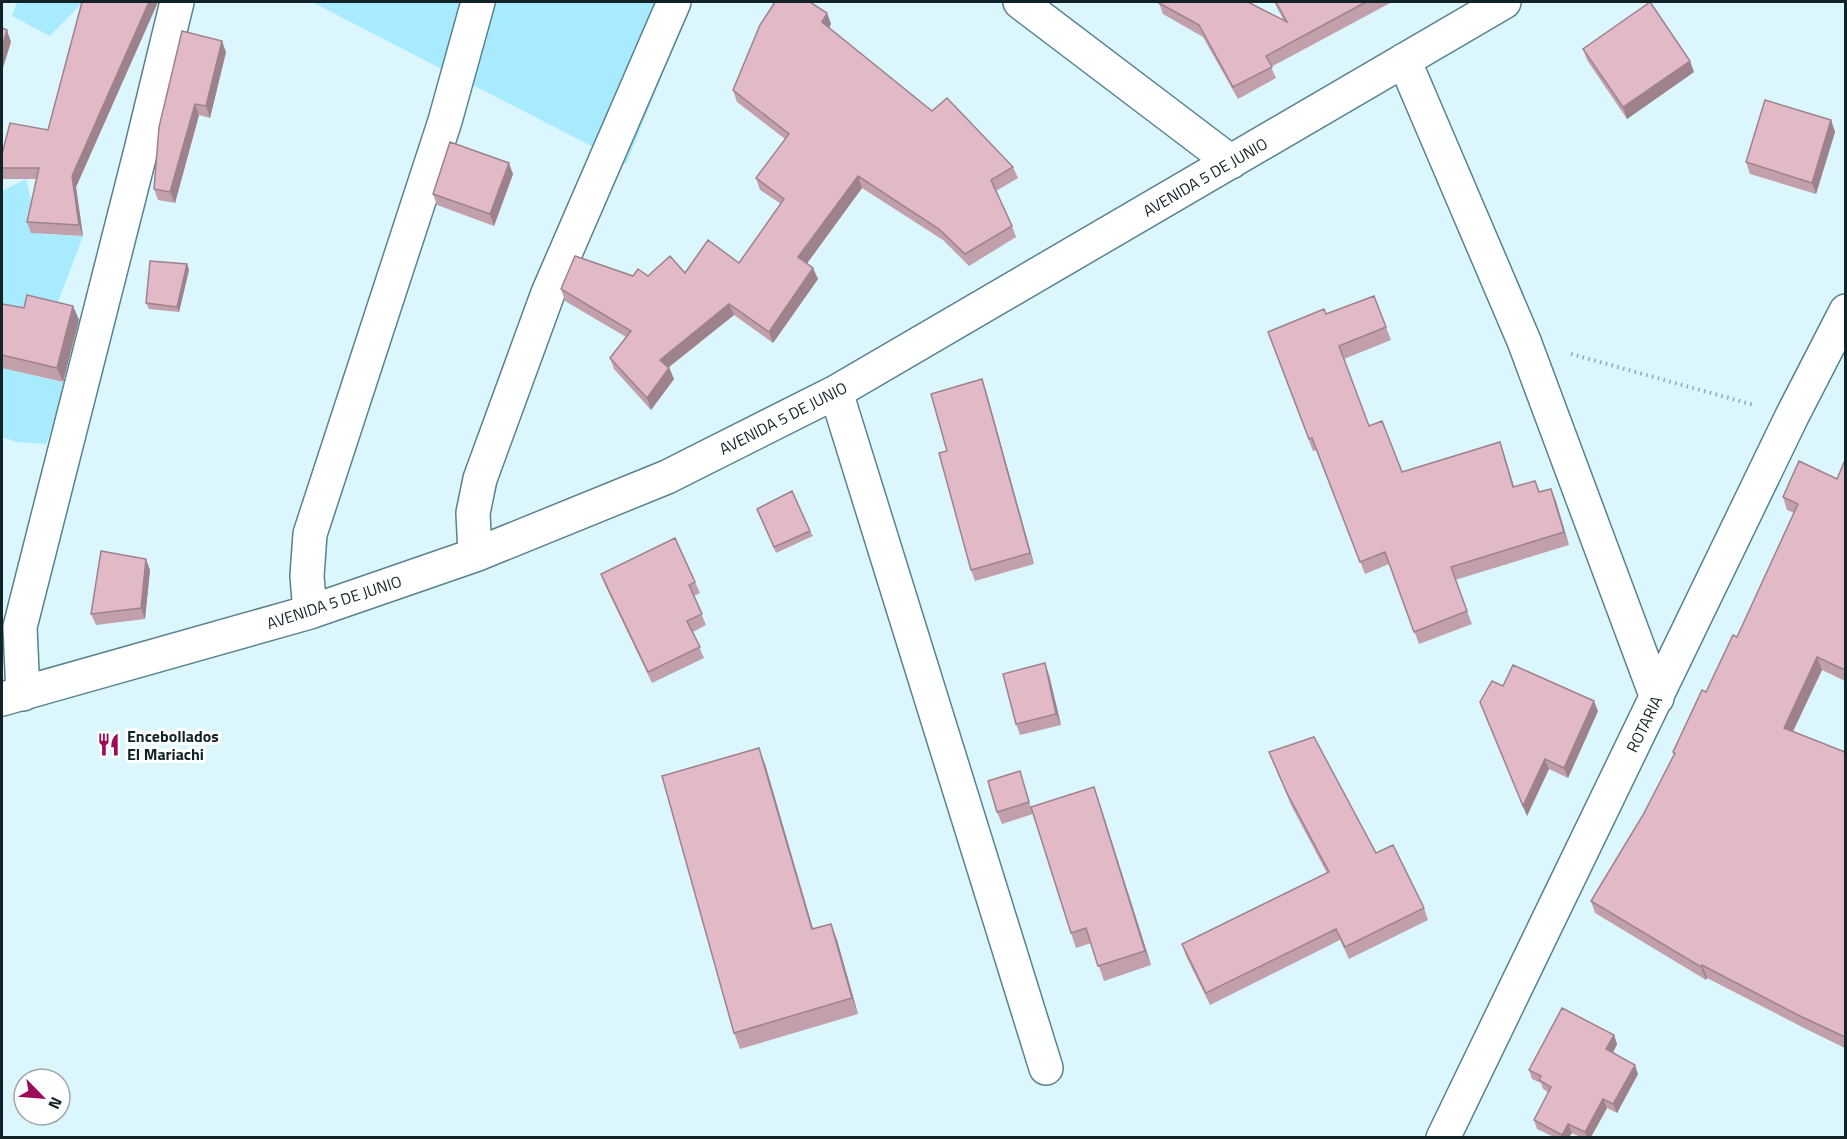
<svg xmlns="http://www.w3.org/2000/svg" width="1847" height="1139" viewBox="0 0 1847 1139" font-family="'Titillium Web',sans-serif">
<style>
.green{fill:#a8ebfe}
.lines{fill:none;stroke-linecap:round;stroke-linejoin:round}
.minor-casing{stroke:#58828d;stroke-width:36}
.path{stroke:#8fa6ac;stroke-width:4;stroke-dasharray:1.5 4.5;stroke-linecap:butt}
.minor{stroke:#fff;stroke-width:33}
.wall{fill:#c2a0ab}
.shaded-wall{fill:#9e828b}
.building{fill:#e2bac7;stroke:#9e828b;stroke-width:1.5}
.labels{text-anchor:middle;stroke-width:6;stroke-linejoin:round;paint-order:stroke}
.street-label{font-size:16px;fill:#122327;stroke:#fff}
.poi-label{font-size:16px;font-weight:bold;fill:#122327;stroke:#fff;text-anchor:start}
</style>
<rect width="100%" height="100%" fill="#dcf6fe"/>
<path class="green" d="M 17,2 L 83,2 L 50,36 L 12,16 Z
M 312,2 L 692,2 L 626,164 Z
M 26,179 L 39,234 L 83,236 L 53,315 L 19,372 L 70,384 L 46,444 L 16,442 L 2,437 L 2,191 Z"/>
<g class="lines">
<defs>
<path id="minor" d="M 1020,2 L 1231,162
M 1404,60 L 1524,341 L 1657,698
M 836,392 L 1046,1068
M 475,555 L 473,513 L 480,479 L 548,293 L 674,2
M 310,612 L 307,576 L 310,534 L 445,121 L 478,2
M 23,694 L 20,627 L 141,150 L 177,2
M 2,699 L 310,612 L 475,555 L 667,477 L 836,392 L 1504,2
M 1443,1138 L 1792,416 L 1846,311"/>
</defs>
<use href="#minor" class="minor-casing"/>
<path class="path" d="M 1571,354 L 1754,405"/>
<use href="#minor" class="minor"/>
</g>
<path class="wall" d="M 82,2 L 158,2 L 76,187 L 83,236 L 31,233 L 27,222 L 36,179 L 2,179 L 2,154 L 48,130 Z
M 1274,2 L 1392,2 L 1271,67 L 1276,78 L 1238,99 L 1203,37 L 1163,14 L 1159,3 L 1284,21 Z
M 827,13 L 831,24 L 829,28 L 932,111 L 1013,167 L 1018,178 L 996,191 L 1012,226 L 1016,237 L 969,266 L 943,240 L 862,188 L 807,263 L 818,279 L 773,343 L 734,315 L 669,367 L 674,379 L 651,410 L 614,369 L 610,358 L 626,337 L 565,301 L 561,289 L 633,276 L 685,273 L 739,263 L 781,204 L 760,190 L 756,178 L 785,139 L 737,102 L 733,90 Z
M 1583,49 L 1694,72 L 1627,119 L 1587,60 Z
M 226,52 L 210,118 L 199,115 L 175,203 L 158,200 L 154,189 L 159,127 Z
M 1831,120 L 1835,132 L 1816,194 L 1750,174 L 1746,162 Z
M 513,174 L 494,226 L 437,205 L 433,194 Z
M 187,264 L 189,270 L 179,312 L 149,309 L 146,303 Z
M 1374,296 L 1391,340 L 1344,359 L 1369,426 L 1402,472 L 1504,454 L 1514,487 L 1539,492 L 1551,489 L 1569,545 L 1455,580 L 1472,624 L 1419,644 L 1389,564 L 1365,574 L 1316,450 L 1313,451 L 1268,332 L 1326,314 Z
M 2,304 L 24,308 L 73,306 L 79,320 L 63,382 L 2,368 Z
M 982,379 L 986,391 L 1034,564 L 975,581 L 971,570 L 947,451 Z
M 1845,460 L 1845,681 L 1822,670 L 1793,732 L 1845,752 L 1845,1048 L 1806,1029 L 1707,978 L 1706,980 L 1595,913 L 1591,901 L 1643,815 L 1674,755 L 1673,752 L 1737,637 L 1794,513 L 1787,510 L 1783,497 L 1837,479 Z
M 757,509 L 810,531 L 813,536 L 776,553 Z
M 150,570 L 145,619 L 96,625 L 91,614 Z
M 601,574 L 695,582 L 700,593 L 694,596 L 706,625 L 693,632 L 704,658 L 652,683 L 605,585 Z
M 1049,675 L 1061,725 L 1020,735 L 1016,724 Z
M 1503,686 L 1598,711 L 1568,778 L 1549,769 L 1527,816 L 1484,712 Z
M 1269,752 L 1376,853 L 1424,908 L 1428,920 L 1349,959 L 1340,940 L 1210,1005 L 1186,956 L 1182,944 L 1327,873 L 1291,805 Z
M 765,764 L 813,929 L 831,924 L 837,940 L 858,1014 L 740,1049 L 734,1033 Z
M 1020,771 L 1033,814 L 1002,824 L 997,812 Z
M 1094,787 L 1151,965 L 1104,981 L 1091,943 L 1076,948 L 1071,933 Z
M 1614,1035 L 1617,1044 L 1613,1053 L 1638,1074 L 1617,1113 L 1607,1108 L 1591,1137 L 1580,1137 L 1572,1133 L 1569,1137 L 1554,1137 L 1537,1129 L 1534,1120 L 1549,1093 L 1543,1089 L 1541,1083 L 1532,1079 L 1529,1070 Z"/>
<path class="shaded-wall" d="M 149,2 L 158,2 L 76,187 L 83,236 L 79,225 L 72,176 Z
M 827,13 L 831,24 L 826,33 L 822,22 Z
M 7,30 L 11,42 L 2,71 L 2,47 Z
M 222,41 L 226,52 L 210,118 L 206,106 Z
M 1690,61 L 1694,72 L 1627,119 L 1623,107 Z
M 195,104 L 199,115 L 175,203 L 170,192 Z
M 1831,120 L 1835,132 L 1816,194 L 1812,183 Z
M 509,163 L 513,174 L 494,226 L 490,214 Z
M 858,176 L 862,188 L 803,269 L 798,257 Z
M 187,264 L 189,270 L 179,312 L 177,307 Z
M 813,268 L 818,279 L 773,343 L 769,332 Z
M 729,304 L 734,315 L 664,371 L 660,360 Z
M 73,306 L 79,320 L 63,382 L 57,368 Z
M 669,368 L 674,379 L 651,410 L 647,398 Z
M 982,379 L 986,391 L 1034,564 L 1030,553 Z
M 1500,442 L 1504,454 L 1518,500 L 1513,487 Z
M 1551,489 L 1556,501 L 1569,545 L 1564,532 Z
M 146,559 L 150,570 L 145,619 L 141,608 Z
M 1817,657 L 1822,670 L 1788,741 L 1784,728 Z
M 1045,663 L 1049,675 L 1061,725 L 1056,714 Z
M 1594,701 L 1598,711 L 1568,778 L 1564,768 Z
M 759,748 L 765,764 L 818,946 L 812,929 Z
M 1545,759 L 1549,769 L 1527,816 L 1523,806 Z
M 1094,787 L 1099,801 L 1151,965 L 1145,951 Z
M 831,924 L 837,940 L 858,1014 L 852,998 Z
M 1702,965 L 1707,978 L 1706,980 L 1701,967 Z
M 1614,1035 L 1617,1044 L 1610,1058 L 1606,1049 Z
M 1635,1065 L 1638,1074 L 1617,1113 L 1613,1104 Z
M 1603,1099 L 1607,1108 L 1591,1137 L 1587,1137 L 1585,1132 Z
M 1568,1124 L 1572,1133 L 1569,1137 L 1563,1137 L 1562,1135 Z"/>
<path class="building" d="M 82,2 L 149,2 L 72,176 L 79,225 L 27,222 L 39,168 L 2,168 L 2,154 L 10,123 L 48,130 Z
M 775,2 L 810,2 L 827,13 L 822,22 L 932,111 L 947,98 L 1013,167 L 991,180 L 1012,226 L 965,254 L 939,229 L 858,176 L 798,257 L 813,268 L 769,332 L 729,304 L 660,360 L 669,368 L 647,398 L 610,358 L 631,331 L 561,289 L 575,256 L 633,276 L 638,269 L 648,276 L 670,256 L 685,273 L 708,240 L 739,263 L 784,199 L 756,178 L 789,134 L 733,90 L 760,25 Z
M 1160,2 L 1248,2 L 1287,22 L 1276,2 L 1366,2 L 1266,56 L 1272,67 L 1233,87 L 1199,25 L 1159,3 Z
M 1650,2 L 1690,61 L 1623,107 L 1583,49 Z
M 2,28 L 7,30 L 2,47 Z
M 182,31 L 222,41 L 206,106 L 195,104 L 170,192 L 154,189 L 159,127 Z
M 1765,100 L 1831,120 L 1812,183 L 1746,162 Z
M 450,142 L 509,163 L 490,214 L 433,194 Z
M 150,261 L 187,264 L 177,307 L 146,303 Z
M 27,295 L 73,306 L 57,368 L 2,355 L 2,304 L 24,308 Z
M 1374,296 L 1386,327 L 1339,346 L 1369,426 L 1382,421 L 1402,472 L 1500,442 L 1513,487 L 1535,481 L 1539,492 L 1551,489 L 1564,532 L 1451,567 L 1467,611 L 1414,632 L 1385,552 L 1360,562 L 1312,438 L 1309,439 L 1268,332 L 1324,309 L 1326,314 Z
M 982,379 L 1030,553 L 971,570 L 939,453 L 947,451 L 931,394 Z
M 1845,460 L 1845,670 L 1817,657 L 1784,728 L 1845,752 L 1845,1037 L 1802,1017 L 1702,965 L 1701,967 L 1591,901 L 1643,815 L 1675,753 L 1673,752 L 1702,690 L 1706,692 L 1733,635 L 1737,637 L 1798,504 L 1783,497 L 1799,461 L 1837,479 Z
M 792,491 L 810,531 L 774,547 L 757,509 Z
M 675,538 L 695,582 L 689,585 L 702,614 L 687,621 L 700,647 L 648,672 L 601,574 Z
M 101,551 L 146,559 L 141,608 L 91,614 Z
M 1045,663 L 1056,714 L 1016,724 L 1003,674 Z
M 1513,665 L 1594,701 L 1564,768 L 1545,759 L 1523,806 L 1480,702 L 1492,681 L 1503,686 Z
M 1314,737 L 1376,853 L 1393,845 L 1424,908 L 1345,947 L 1336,929 L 1206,993 L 1182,944 L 1329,872 L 1287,793 L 1269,752 Z
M 759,748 L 812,929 L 831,924 L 852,998 L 734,1033 L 662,776 Z
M 1020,771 L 1029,802 L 997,812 L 988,781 Z
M 1094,787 L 1145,951 L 1098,966 L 1086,928 L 1071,933 L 1031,807 Z
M 1562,1008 L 1614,1035 L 1606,1049 L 1635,1065 L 1613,1104 L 1603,1099 L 1585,1132 L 1568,1124 L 1562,1135 L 1534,1120 L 1551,1087 L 1539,1080 L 1541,1076 L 1529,1070 Z"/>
<defs>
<symbol id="restaurant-bare" viewBox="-9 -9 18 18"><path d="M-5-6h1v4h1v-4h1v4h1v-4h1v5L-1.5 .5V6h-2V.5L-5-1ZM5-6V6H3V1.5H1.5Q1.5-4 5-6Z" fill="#9c0b59" stroke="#fff" stroke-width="2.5" paint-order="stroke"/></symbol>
</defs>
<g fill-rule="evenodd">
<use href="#restaurant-bare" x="92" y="728" width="33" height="33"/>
</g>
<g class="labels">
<g class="street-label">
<text transform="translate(1205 177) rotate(-30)" y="6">AVENIDA 5 DE JUNIO</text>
<text transform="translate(783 418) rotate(-27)" y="6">AVENIDA 5 DE JUNIO</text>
<text transform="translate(334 602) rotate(-18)" y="6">AVENIDA 5 DE JUNIO</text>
<text transform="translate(1644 724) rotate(-64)" y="6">ROTARIA</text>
</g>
<g class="poi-label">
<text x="127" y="742">Encebollados<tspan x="127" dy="18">El Mariachi</tspan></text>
</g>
</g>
<rect width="1847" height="1139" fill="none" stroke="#122327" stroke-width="6"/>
<g transform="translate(42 1097) rotate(115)"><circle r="28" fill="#ffffff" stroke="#a0a7a9" stroke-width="1.5"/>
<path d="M0-4.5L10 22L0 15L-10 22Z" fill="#9c0b59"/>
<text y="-9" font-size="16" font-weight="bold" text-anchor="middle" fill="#122327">N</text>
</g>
</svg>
